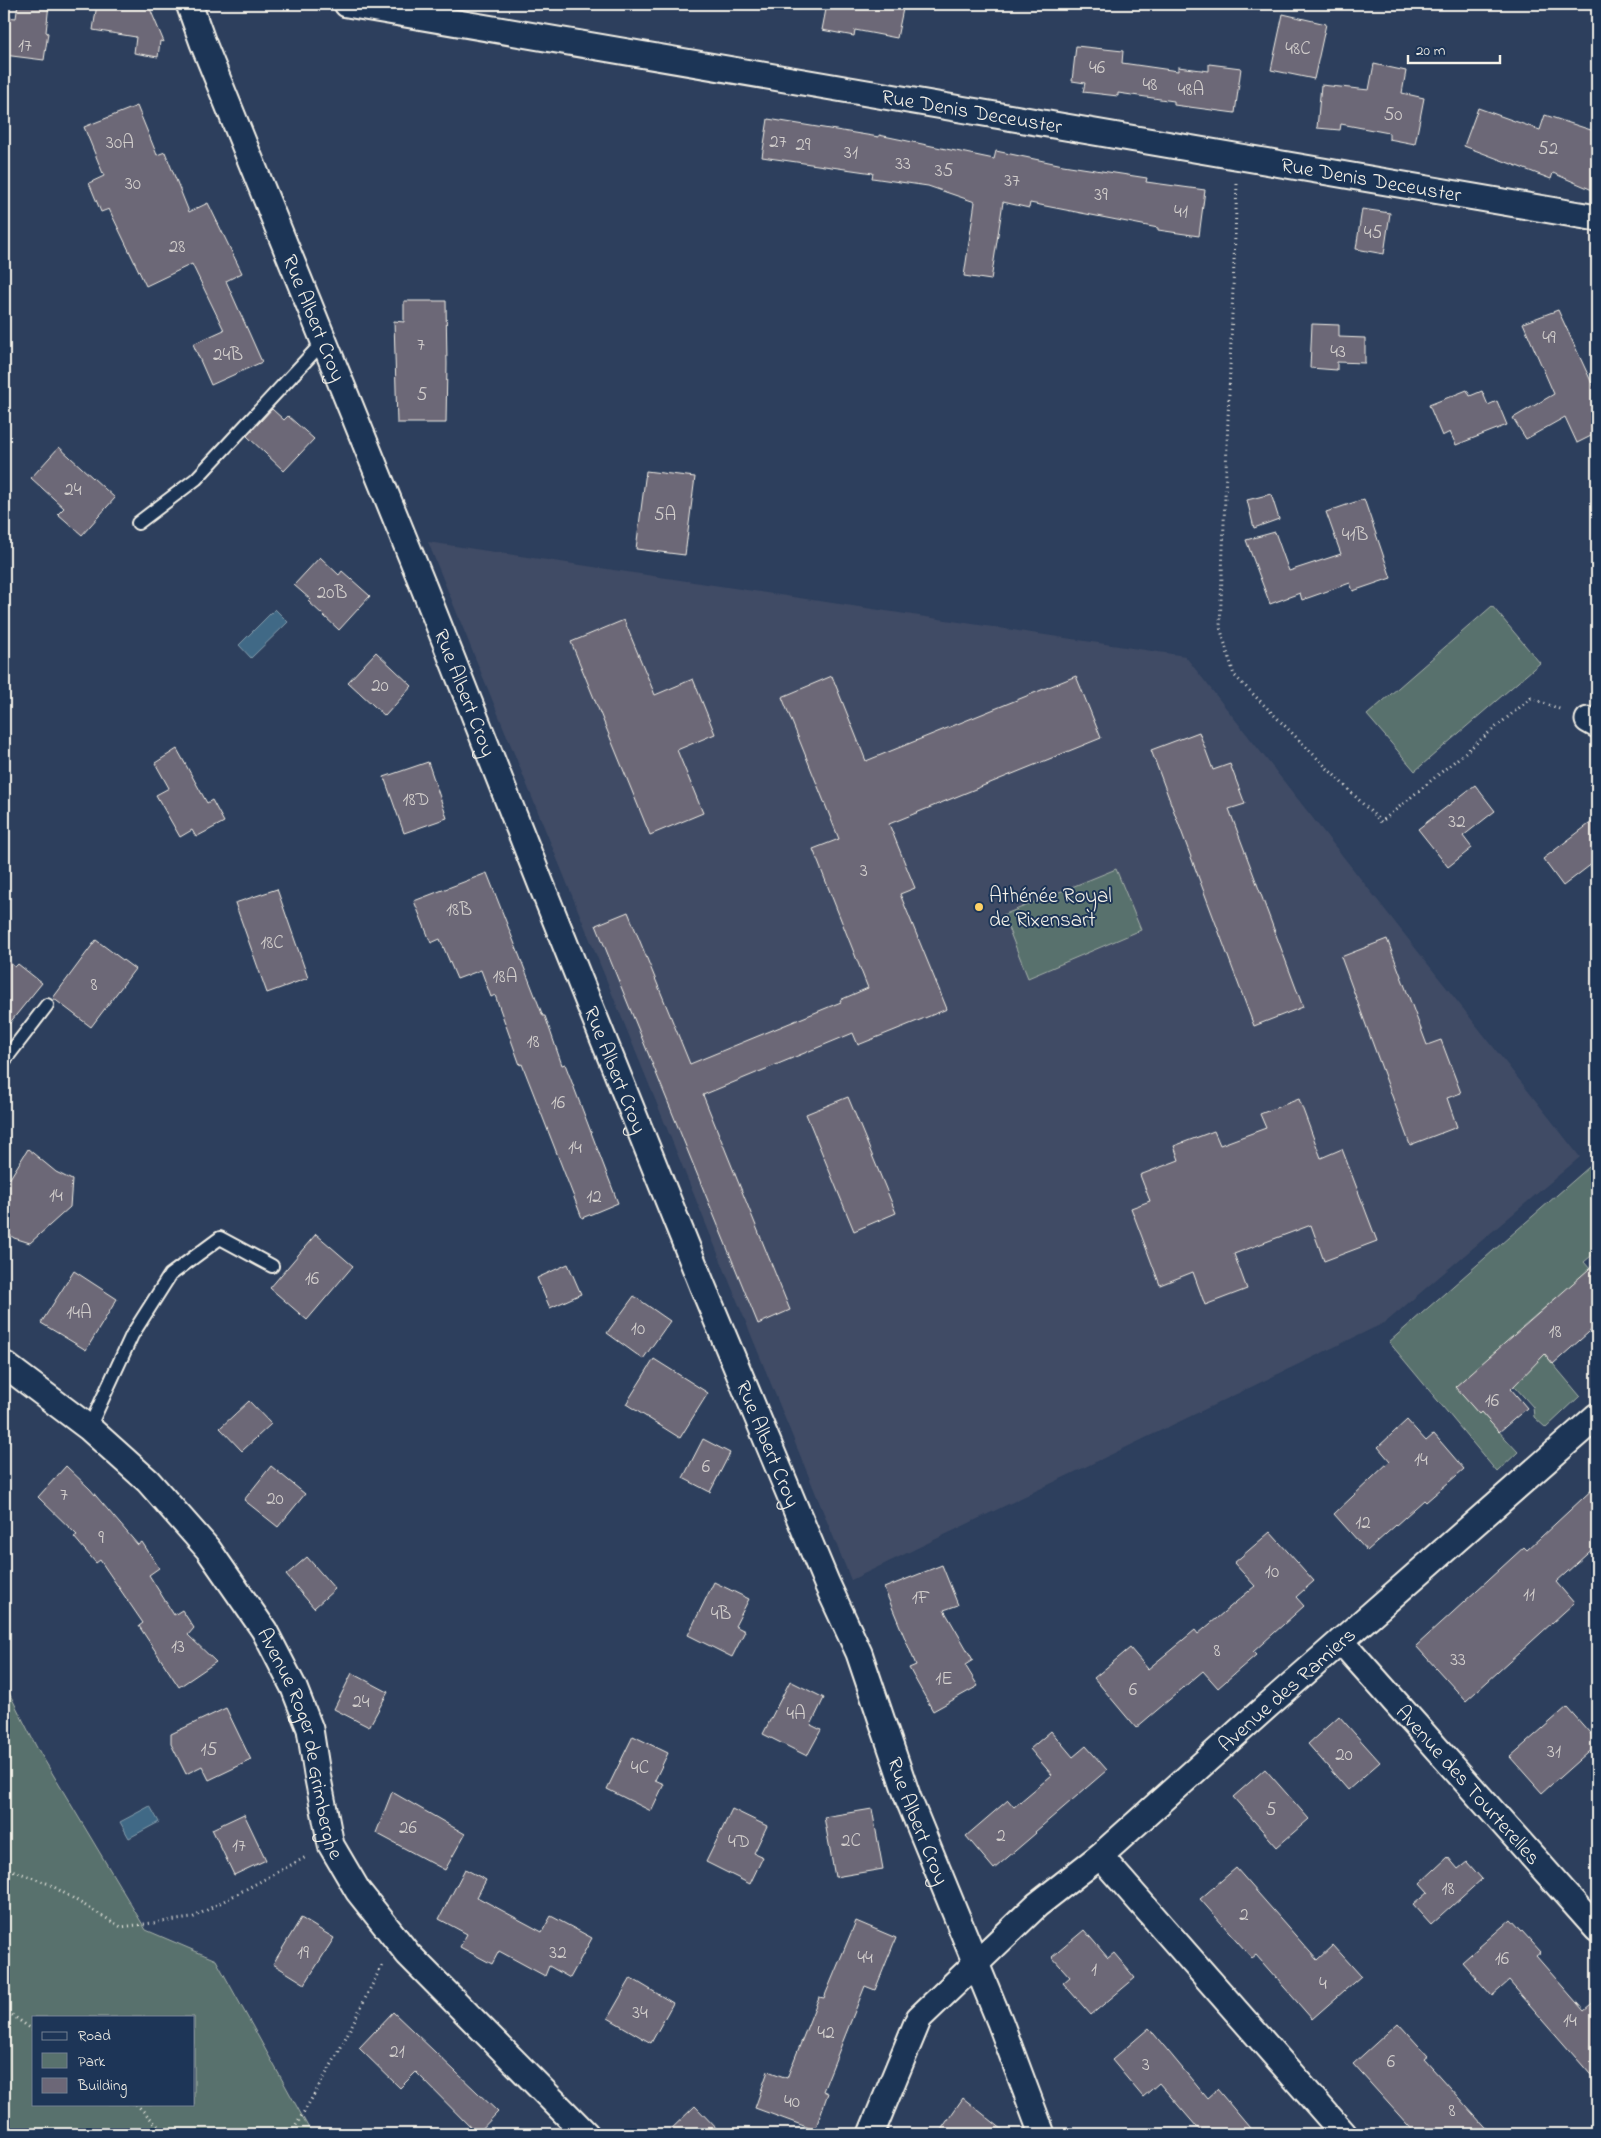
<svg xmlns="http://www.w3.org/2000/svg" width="1601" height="2138" viewBox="0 0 1601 2138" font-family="'Indie Flower',sans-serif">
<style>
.built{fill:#404b65}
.green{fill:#58716d;stroke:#a6b1aa;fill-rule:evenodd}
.water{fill:#3f6986;stroke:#879fad}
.building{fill:#6c6777;stroke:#f4f1e8}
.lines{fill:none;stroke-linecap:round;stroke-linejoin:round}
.lane-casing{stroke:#f4f1e8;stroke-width:16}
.street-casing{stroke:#f4f1e8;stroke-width:29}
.path{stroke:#f4f1e8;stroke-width:3;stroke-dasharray:1 4;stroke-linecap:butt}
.lane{stroke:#1d3557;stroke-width:12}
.street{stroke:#1d3557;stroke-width:25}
.poi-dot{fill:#ffd166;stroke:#1d3557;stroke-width:2}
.labels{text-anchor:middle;stroke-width:4;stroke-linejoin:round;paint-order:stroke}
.number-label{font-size:19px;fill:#d2cecc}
.street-label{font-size:21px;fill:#f4f1e8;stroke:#1d3557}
.poi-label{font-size:21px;fill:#f4f1e8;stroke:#1d3557;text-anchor:start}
</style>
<rect width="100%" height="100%" fill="#2d3f5d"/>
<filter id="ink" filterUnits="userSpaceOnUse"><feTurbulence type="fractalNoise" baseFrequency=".02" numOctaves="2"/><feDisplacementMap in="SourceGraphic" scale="10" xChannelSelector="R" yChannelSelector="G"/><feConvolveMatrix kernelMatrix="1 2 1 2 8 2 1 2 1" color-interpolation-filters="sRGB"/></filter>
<g filter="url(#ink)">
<path class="built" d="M 428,542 L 1185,656 L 1580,1157 L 1386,1322 L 851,1580 Z"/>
<path class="green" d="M 1492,606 L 1540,663 L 1415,771 L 1367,715 Z
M 1116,869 L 1141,930 L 1028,978 L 1003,915 Z
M 1597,1160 L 1597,1251 L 1584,1262 L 1597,1277 L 1597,1324 L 1588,1333 L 1557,1297 L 1522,1327 L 1580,1396 L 1546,1428 L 1534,1417 L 1533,1407 L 1489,1358 L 1456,1387 L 1479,1414 L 1481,1412 L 1518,1452 L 1497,1472 L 1389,1342 Z
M 4,1683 L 36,1746 L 146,1930 L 216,1960 L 312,2134 L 4,2134 ZM 34,2017 L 194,2017 L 194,2104 L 34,2104 Z"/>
<path class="water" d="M 275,609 L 288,622 L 251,658 L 239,645 Z
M 150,1806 L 159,1822 L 129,1838 L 120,1822 Z"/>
<path class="building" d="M 18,4 L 49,4 L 46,32 L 48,33 L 44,60 L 4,55 L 4,17 L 16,18 Z
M 97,4 L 148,4 L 164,42 L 160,41 L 158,57 L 134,53 L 136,37 L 93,30 Z
M 827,4 L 904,4 L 897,38 L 855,30 L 854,36 L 822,30 Z
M 1283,14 L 1326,24 L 1314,79 L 1271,70 Z
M 1076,46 L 1123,51 L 1122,63 L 1178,71 L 1178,67 L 1209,71 L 1209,64 L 1241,68 L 1235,113 L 1174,105 L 1174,101 L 1118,93 L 1118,96 L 1083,92 L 1085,83 L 1072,81 Z
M 1374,64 L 1406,71 L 1402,93 L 1424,98 L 1415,144 L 1389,139 L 1389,133 L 1341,124 L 1340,130 L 1317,128 L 1321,85 L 1369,90 Z
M 137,106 L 157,155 L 165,152 L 189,212 L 208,203 L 242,273 L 226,281 L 262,362 L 211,385 L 193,344 L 224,330 L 192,264 L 146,286 L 109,209 L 101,212 L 89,183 L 104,176 L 84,127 Z
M 1478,108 L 1540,130 L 1545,115 L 1597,132 L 1597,192 L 1553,173 L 1551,179 L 1464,146 Z
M 768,119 L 879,137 L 879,135 L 994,159 L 996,151 L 1063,165 L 1147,178 L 1146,182 L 1205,190 L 1199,236 L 1158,230 L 1158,228 L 1030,203 L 1029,208 L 1003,202 L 991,280 L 964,276 L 975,202 L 928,186 L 872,178 L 873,173 L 762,157 Z
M 1362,209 L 1390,213 L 1384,254 L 1356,249 Z
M 404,301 L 446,301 L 447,364 L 446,423 L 397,423 L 394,321 L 404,322 Z
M 1558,310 L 1597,394 L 1597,433 L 1577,443 L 1565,417 L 1526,439 L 1513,418 L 1554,394 L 1523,323 Z
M 1312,324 L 1339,325 L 1339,337 L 1365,338 L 1365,363 L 1337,362 L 1337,370 L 1310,368 Z
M 1467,390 L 1470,396 L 1482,391 L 1488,405 L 1497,401 L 1507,425 L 1456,445 L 1450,432 L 1442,436 L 1429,405 Z
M 272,409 L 284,420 L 288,416 L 314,439 L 284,471 L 247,436 Z
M 59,447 L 115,498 L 82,535 L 58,514 L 64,508 L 31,478 Z
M 646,471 L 695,477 L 685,555 L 636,549 Z
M 1271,494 L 1279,519 L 1254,528 L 1247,500 Z
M 1364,499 L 1391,578 L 1353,591 L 1350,583 L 1302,600 L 1300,593 L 1270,604 L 1246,540 L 1275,532 L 1289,571 L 1341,554 L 1326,512 Z
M 320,557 L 339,575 L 342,571 L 370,596 L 339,630 L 308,601 L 310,599 L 294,585 Z
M 624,620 L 655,695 L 693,679 L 715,734 L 677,750 L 703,813 L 650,835 L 571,642 Z
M 376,652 L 412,686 L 385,716 L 348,682 Z
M 832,676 L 866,761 L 1076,676 L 1101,738 L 889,824 L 915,888 L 900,894 L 947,1009 L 858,1045 L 853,1033 L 703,1095 L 790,1310 L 758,1324 L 596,925 L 628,912 L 690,1064 L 841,1002 L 840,1000 L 868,988 L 813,849 L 839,839 L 782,697 Z
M 1199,732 L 1213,770 L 1230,764 L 1245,804 L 1229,809 L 1303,1007 L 1254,1026 L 1151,750 Z
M 177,749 L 207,803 L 212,800 L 224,822 L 196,837 L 192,830 L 180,837 L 156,795 L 169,788 L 155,763 Z
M 428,762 L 447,818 L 404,833 L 384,777 Z
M 1475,785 L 1495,811 L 1463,836 L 1472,848 L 1448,867 L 1418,829 Z
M 1597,818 L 1597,860 L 1563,886 L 1543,859 Z
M 487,873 L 543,1016 L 545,1016 L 562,1065 L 565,1064 L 618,1203 L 582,1218 L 522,1064 L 520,1065 L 495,995 L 491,997 L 481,970 L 457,979 L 440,939 L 431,943 L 414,901 Z
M 277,889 L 308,978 L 267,993 L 235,903 Z
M 1387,939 L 1427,1045 L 1441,1040 L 1461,1093 L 1447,1098 L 1457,1127 L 1410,1145 L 1341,957 Z
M 96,940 L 135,969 L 91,1027 L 53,998 Z
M 4,958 L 15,967 L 18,964 L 42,983 L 4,1030 Z
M 848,1097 L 896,1213 L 854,1231 L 806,1114 Z
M 1299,1099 L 1321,1158 L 1342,1149 L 1377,1241 L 1324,1261 L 1311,1225 L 1234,1254 L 1247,1289 L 1205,1305 L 1193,1272 L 1160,1285 L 1131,1208 L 1150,1201 L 1140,1175 L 1179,1160 L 1174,1146 L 1214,1131 L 1220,1145 L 1266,1128 L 1260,1114 Z
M 28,1149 L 56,1172 L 72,1180 L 70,1207 L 30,1243 L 14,1238 L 4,1231 L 4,1188 Z
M 316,1234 L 353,1266 L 307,1320 L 270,1288 Z
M 1597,1262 L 1597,1325 L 1553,1364 L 1545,1354 L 1511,1389 L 1527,1408 L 1499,1432 L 1481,1412 L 1479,1414 L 1455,1387 Z
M 568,1264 L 581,1294 L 550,1308 L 537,1278 Z
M 74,1271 L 117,1299 L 86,1350 L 41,1323 Z
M 634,1296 L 670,1321 L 643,1359 L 607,1333 Z
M 654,1359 L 708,1393 L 680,1438 L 626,1404 Z
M 249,1401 L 271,1424 L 242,1451 L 220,1428 Z
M 1407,1420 L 1426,1441 L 1434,1434 L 1464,1469 L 1426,1502 L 1424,1500 L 1367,1551 L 1334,1514 L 1390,1461 L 1378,1447 Z
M 703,1439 L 730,1453 L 710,1492 L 683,1478 Z
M 66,1466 L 90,1489 L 138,1545 L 142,1542 L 159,1568 L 149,1575 L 174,1615 L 182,1610 L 194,1628 L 188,1635 L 216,1662 L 179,1687 L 139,1626 L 143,1623 L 100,1560 L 96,1563 L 74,1537 L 77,1535 L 38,1497 Z
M 271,1466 L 305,1494 L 278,1527 L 244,1500 Z
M 1597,1485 L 1597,1545 L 1556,1582 L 1574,1603 L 1466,1701 L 1416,1646 L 1524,1547 L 1527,1550 Z
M 1270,1532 L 1314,1581 L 1296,1597 L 1304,1606 L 1253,1652 L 1256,1655 L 1218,1688 L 1203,1671 L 1136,1728 L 1094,1678 L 1130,1648 L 1148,1669 L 1195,1630 L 1198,1634 L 1255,1586 L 1234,1563 Z
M 307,1557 L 335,1589 L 314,1608 L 286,1575 Z
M 942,1565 L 958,1605 L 944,1610 L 973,1660 L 965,1665 L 978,1686 L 933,1711 L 909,1668 L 916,1665 L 884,1588 Z
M 714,1582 L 749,1599 L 735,1626 L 745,1631 L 732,1657 L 688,1635 Z
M 352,1673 L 388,1692 L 369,1727 L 334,1709 Z
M 790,1681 L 824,1698 L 811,1725 L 821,1730 L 807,1756 L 763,1734 Z
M 1567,1707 L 1597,1741 L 1597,1744 L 1542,1793 L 1510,1757 Z
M 226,1708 L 251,1760 L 209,1780 L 202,1766 L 186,1774 L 171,1744 L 171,1734 Z
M 1339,1716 L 1380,1762 L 1348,1790 L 1308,1744 Z
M 1051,1731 L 1073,1757 L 1086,1746 L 1107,1770 L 1035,1832 L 1036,1833 L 994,1869 L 966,1836 L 1008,1800 L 1014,1807 L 1052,1775 L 1030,1749 Z
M 633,1736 L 668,1753 L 655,1780 L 664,1784 L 651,1811 L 607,1789 Z
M 1265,1769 L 1309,1819 L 1277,1847 L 1233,1797 Z
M 392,1792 L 465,1834 L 445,1870 L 376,1833 Z
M 732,1809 L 767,1826 L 754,1853 L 763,1857 L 750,1884 L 706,1862 Z
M 872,1809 L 883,1869 L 835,1877 L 824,1817 Z
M 244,1814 L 266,1860 L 234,1875 L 212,1829 Z
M 1448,1857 L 1458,1869 L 1467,1862 L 1482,1879 L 1431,1925 L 1413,1905 L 1428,1892 L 1420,1883 Z
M 1236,1868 L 1317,1960 L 1333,1945 L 1361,1976 L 1312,2019 L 1256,1955 L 1252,1958 L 1200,1899 Z
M 465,1869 L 486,1880 L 477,1897 L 542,1932 L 551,1916 L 592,1938 L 570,1978 L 549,1966 L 545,1976 L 499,1951 L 492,1964 L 460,1947 L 467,1934 L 439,1919 Z
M 301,1918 L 334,1938 L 305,1984 L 273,1964 Z
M 1511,1919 L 1541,1952 L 1536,1956 L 1584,2011 L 1597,2000 L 1597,2082 L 1509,1981 L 1492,1996 L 1462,1962 Z
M 856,1921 L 896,1938 L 875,1990 L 865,1986 L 823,2091 L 828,2093 L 815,2130 L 755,2108 L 768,2071 L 787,2078 L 819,1997 L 824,1998 Z
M 1084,1930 L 1108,1958 L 1114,1953 L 1135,1978 L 1091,2015 L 1063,1983 L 1070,1977 L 1052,1957 Z
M 631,1978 L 673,2003 L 651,2043 L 608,2018 Z
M 393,2012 L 498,2112 L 477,2134 L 416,2072 L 400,2088 L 359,2048 Z
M 1398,2023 L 1428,2056 L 1424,2059 L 1491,2134 L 1416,2134 L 1353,2064 Z
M 1149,2028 L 1207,2098 L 1217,2089 L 1255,2134 L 1203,2134 L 1159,2083 L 1143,2097 L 1112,2060 Z
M 963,2098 L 1008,2134 L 938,2134 Z
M 695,2106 L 722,2134 L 666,2134 Z"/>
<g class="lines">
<defs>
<path id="lane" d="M 138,523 L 196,479 L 324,341
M 4,1061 L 47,1005
M 89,1428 L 132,1335 L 170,1275 L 220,1238 L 272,1266"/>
<g id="street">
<path id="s1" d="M 189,4 L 203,43 L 424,588 L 543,889 L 703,1287 L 827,1584 L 859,1653 L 908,1798 L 1000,2022 L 1042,2134"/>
<path id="s2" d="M 347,4 L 1597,218"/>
<path d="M 1588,720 L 1597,725"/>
<path id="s3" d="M 4,1364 L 89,1428 L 148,1481 L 208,1549 L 264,1630 L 294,1688 L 310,1729 L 317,1774 L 331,1845 L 358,1891 L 408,1954 L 586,2134"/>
<path id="s4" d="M 1341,1641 L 1597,1929"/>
<path d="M 1100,1856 L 1344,2134"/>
<path id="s5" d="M 871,2134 L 919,2018 L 1037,1905 L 1100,1856 L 1266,1707 L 1597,1416"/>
</g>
</defs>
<use href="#lane" class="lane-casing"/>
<use href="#street" class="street-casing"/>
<path class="path" d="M 1237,184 L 1220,627 L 1234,675 L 1381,822 L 1531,698 L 1562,710
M 4,1867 L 49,1884 L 121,1927 L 192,1918 L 306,1857
M 4,2009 L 34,2031
M 136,2104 L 166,2134
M 291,2134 L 336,2057 L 382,1965"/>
<use href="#lane" class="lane"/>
<use href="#street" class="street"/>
</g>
</g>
<circle class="poi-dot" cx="979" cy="907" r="5"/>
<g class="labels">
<g class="number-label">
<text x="25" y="51">17</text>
<text x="1298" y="54">48C</text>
<text x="1097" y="73">46</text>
<text x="1150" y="90">48</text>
<text x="1191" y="95">48A</text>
<text x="1393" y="120">50</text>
<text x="778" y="147">27</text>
<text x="120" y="148">30A</text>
<text x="803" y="150">29</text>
<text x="1548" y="154">52</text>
<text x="851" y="158">31</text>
<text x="903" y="169">33</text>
<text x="944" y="176">35</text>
<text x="1012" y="186">37</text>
<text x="133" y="189">30</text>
<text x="1101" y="200">39</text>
<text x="1181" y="217">41</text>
<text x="1373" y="238">45</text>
<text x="177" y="252">28</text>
<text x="1549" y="343">49</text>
<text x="421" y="350">7</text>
<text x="1338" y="357">43</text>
<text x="228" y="360">24B</text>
<text x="422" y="400">5</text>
<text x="73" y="495">24</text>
<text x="665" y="520">5A</text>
<text x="1355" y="540">41B</text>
<text x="332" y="598">20B</text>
<text x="380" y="691">20</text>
<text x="416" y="805">18D</text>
<text x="1457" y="827">32</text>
<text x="864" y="876">3</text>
<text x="459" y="915">18B</text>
<text x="272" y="948">18C</text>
<text x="505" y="982">18A</text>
<text x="94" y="990">8</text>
<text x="533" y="1047">18</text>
<text x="558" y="1108">16</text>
<text x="575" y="1153">14</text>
<text x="56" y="1201">14</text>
<text x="594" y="1202">12</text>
<text x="312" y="1284">16</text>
<text x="79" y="1318">14A</text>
<text x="638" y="1334">10</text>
<text x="1555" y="1337">18</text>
<text x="1492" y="1406">16</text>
<text x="1421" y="1465">14</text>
<text x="706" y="1472">6</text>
<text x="64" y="1500">7</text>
<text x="275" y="1504">20</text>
<text x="1363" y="1528">12</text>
<text x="101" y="1543">9</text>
<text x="1272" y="1577">10</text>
<text x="1529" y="1600">11</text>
<text x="921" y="1603">1F</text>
<text x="721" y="1619">4B</text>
<text x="178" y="1652">13</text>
<text x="1217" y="1656">8</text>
<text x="1458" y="1665">33</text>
<text x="944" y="1684">1E</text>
<text x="1133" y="1695">6</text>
<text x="361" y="1707">24</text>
<text x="796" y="1719">4A</text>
<text x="209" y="1755">15</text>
<text x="1554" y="1757">31</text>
<text x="1344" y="1760">20</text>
<text x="640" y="1773">4C</text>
<text x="1271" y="1815">5</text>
<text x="408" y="1833">26</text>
<text x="1001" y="1841">2</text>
<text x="851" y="1846">2C</text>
<text x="739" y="1847">4D</text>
<text x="239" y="1851">17</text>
<text x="1448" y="1894">18</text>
<text x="1244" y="1920">2</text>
<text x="303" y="1958">19</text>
<text x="558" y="1958">32</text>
<text x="865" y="1963">44</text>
<text x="1502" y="1964">16</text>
<text x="1094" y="1975">1</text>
<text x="1323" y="1989">4</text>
<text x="640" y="2018">34</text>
<text x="1570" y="2026">14</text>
<text x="826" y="2038">42</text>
<text x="397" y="2057">21</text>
<text x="1391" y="2067">6</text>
<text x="1146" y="2070">3</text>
<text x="792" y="2107">40</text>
<text x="1452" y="2116">8</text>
</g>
<g class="street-label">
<text dy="7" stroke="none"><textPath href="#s2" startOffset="634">Rue Denis Deceuster</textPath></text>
<text dy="7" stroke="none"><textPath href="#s2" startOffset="1039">Rue Denis Deceuster</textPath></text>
<text dy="7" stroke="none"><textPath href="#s1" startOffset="338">Rue Albert Croy</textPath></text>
<text dy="7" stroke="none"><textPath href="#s1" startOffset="742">Rue Albert Croy</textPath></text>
<text dy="7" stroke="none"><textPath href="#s1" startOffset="1148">Rue Albert Croy</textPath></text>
<text dy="7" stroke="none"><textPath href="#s1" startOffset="1552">Rue Albert Croy</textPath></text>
<text dy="7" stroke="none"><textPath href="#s5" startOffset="619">Avenue des Ramiers</textPath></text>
<text dy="7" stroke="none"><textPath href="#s3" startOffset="495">Avenue Roger de Grimberghe</textPath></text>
<text dy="7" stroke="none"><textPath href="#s4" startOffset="192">Avenue des Tourterelles</textPath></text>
<text dy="7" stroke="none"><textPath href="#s1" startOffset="1958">Rue Albert Croy</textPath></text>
</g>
<g class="poi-label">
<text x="989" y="902">Athénée Royal<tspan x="989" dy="24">de Rixensart</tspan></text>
</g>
</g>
<rect width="1601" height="2138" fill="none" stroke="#1d3557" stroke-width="20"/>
<rect x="10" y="10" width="1581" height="2118" fill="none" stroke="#f4f1e8" stroke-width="2" filter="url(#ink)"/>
<rect x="32" y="2016" width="162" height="90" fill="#1d3557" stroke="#738091"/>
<rect x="42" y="2032" width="25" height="8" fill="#1d3557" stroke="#738091"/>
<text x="78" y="2040" font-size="15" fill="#f4f1e8">Road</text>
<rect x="42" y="2053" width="25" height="15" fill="#58716d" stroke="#738091"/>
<text x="78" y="2066" font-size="15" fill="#f4f1e8">Park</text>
<rect x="42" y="2078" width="25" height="15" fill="#6c6777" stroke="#738091"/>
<text x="78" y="2090" font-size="15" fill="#f4f1e8">Building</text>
<path d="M1408 55v8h92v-8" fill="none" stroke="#f4f1e8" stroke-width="2.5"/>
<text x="1416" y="55" font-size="15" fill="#f4f1e8" stroke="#1d3557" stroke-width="4" paint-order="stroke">20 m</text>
</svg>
